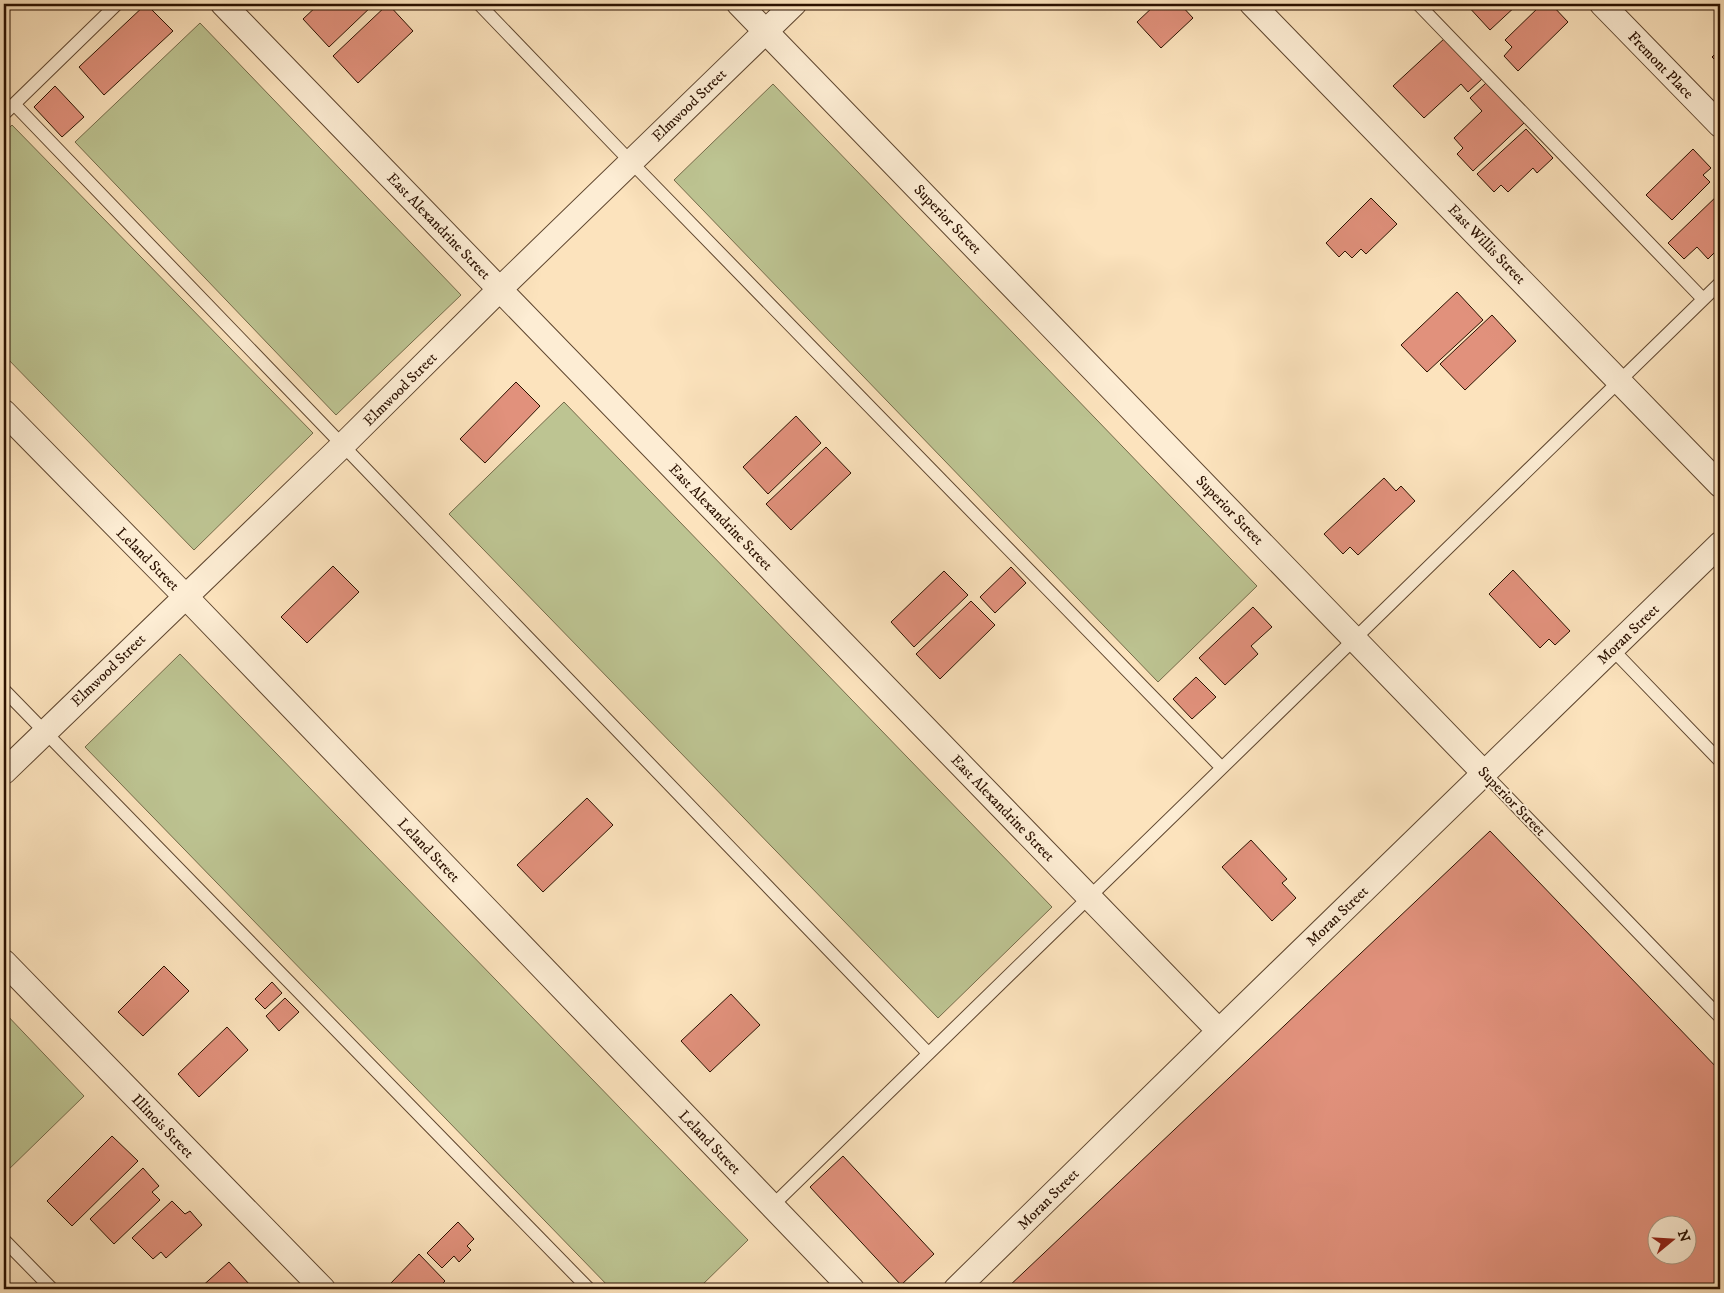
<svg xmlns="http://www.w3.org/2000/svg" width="1724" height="1293" viewBox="0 0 1724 1293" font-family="'IM FELL DW Pica',serif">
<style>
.green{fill:#bdc492;stroke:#746a49}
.building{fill:#e1917c;stroke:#2b1100;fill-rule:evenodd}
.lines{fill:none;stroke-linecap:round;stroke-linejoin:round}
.lane-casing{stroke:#5f462f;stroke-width:14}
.street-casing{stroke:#5f462f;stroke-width:26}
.lane{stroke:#fdedd4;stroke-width:12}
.street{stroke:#fdedd4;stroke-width:24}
.labels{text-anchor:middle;stroke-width:4;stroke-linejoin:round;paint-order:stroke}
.street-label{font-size:15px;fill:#2b1100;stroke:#fdedd4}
</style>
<rect width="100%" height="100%" fill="#fce3bd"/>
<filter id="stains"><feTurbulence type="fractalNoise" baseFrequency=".004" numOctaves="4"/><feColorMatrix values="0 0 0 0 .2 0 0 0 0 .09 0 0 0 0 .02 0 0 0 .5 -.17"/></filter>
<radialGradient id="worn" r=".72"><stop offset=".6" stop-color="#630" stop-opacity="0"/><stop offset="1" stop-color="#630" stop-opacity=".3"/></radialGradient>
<path class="green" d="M 200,23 L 461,295 L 336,415 L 75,142 Z
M 773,84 L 1257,586 L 1158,682 L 674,180 Z
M 12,125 L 313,433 L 194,550 L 4,355 L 4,133 Z
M 564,402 L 1052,907 L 938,1018 L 449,514 Z
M 180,654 L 748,1240 L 698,1289 L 611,1289 L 85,747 Z
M 4,1012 L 84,1096 L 4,1174 Z"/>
<path class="building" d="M 146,4 L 173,31 L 104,95 L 79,67 Z
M 319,4 L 374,4 L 329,47 L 303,19 Z
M 388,4 L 413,31 L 358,83 L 333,56 Z
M 1156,4 L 1180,4 L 1193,18 L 1161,48 L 1137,22 Z
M 1466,4 L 1518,4 L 1490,30 Z
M 1542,4 L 1551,4 L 1568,22 L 1518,71 L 1504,56 L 1512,47 L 1505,40 Z
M 1445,38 L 1482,79 L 1468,92 L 1461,84 L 1424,118 L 1393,86 Z
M 1720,49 L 1720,65 L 1712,57 Z
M 1486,83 L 1524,123 L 1473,171 L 1457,154 L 1463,148 L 1454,138 L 1482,111 L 1470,98 Z
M 55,86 L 84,117 L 62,137 L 34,107 Z
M 1526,129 L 1553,158 L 1537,173 L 1533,168 L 1508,192 L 1501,185 L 1494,192 L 1477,174 Z
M 1693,149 L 1711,168 L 1703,175 L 1710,182 L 1672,220 L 1646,195 Z
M 1720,193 L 1720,247 L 1708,259 L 1697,247 L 1684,259 L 1668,243 Z
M 1371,198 L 1397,224 L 1366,254 L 1361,249 L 1352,258 L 1345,251 L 1339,257 L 1326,243 Z
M 1457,292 L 1483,320 L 1427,372 L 1401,345 Z
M 1492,315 L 1516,341 L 1465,390 L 1440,364 Z
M 516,382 L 540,406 L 485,463 L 460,439 Z
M 796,416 L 821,443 L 768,494 L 743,467 Z
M 826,447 L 851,473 L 791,530 L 766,504 Z
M 1384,478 L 1396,491 L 1401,486 L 1415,501 L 1358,555 L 1350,547 L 1343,554 L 1324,534 Z
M 333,566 L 359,592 L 307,643 L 281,617 Z
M 1011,567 L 1026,583 L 995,613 L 980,597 Z
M 1513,570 L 1570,631 L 1555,645 L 1549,639 L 1540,648 L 1489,594 Z
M 944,571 L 968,595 L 914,647 L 891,622 Z
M 971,601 L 995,625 L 940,679 L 916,654 Z
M 1253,607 L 1272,627 L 1251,646 L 1258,654 L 1225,685 L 1199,658 Z
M 1196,677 L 1216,697 L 1192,719 L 1173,699 Z
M 587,798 L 613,825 L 543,892 L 517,865 Z
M 1490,831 L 1720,1071 L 1720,1289 L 1006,1289 ZM 1656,1226 L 1686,1226 L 1686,1256 L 1656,1256 Z
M 1251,840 L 1287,879 L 1282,883 L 1296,898 L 1272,921 L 1222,867 Z
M 164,966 L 189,991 L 143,1036 L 118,1012 Z
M 272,982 L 282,993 L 265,1009 L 255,999 Z
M 731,994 L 760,1025 L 710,1072 L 681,1041 Z
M 285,998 L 299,1012 L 279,1031 L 266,1016 Z
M 227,1027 L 248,1050 L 199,1097 L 178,1074 Z
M 112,1136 L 138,1161 L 72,1226 L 47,1201 Z
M 843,1156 L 934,1254 L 901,1285 L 810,1187 Z
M 143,1168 L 159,1186 L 152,1192 L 160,1200 L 114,1244 L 90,1219 Z
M 172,1201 L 185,1214 L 190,1211 L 202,1225 L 166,1258 L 161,1252 L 153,1259 L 132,1238 Z
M 458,1222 L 474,1239 L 467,1246 L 471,1250 L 459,1262 L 454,1256 L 442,1268 L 427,1253 Z
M 419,1254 L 445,1281 L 437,1289 L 396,1289 L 390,1284 Z
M 229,1262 L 250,1285 L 246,1289 L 199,1289 Z"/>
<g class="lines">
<defs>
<path id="lane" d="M 479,4 L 631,162 L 1221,767
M 1418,4 L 1703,299
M 14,104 L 928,1053
M 4,114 L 117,4
M 1612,649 L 1720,761
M 4,690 L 589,1289
M 1484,773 L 1720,1017
M 772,1206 L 1720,283
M 4,1240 L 52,1289"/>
<path id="street" d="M 223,4 L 1219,1031
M 739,4 L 1484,773
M 1252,4 L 1720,485
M 1602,4 L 1720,125
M 4,412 L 185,596 L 852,1289
M 4,772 L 343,445 L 500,289 L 794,4
M 4,962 L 323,1289
M 956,1289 L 1219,1031 L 1720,544"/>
</defs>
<use href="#lane" class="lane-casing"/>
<use href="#street" class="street-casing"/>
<use href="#lane" class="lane"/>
<use href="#street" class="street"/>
</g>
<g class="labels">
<g class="street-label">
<text transform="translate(1661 65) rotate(46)" y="5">Fremont Place</text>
<text transform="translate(689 105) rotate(-44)" y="5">Elmwood Street</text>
<text transform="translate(948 219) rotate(46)" y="5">Superior Street</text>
<text transform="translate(439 226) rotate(46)" y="5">East Alexandrine Street</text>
<text transform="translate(1487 244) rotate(46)" y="5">East Willis Street</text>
<text transform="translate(400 389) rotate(-45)" y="5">Elmwood Street</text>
<text transform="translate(1230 510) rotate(46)" y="5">Superior Street</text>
<text transform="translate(721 517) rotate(46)" y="5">East Alexandrine Street</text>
<text transform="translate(148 559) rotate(45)" y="5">Leland Street</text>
<text transform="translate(1628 634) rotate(-44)" y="5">Moran Street</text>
<text transform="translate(108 670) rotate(-44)" y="5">Elmwood Street</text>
<text transform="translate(1512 801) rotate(46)" y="5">Superior Street</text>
<text transform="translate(1003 808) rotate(46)" y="5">East Alexandrine Street</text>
<text transform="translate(429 850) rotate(46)" y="5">Leland Street</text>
<text transform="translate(1337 916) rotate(-44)" y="5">Moran Street</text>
<text transform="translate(163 1126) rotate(46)" y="5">Illinois Street</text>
<text transform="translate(710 1142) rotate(46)" y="5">Leland Street</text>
<text transform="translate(1048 1199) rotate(-45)" y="5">Moran Street</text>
</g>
</g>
<rect width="1724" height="1293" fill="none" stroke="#fce3bd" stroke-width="20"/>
<rect x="5" y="5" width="1714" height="1283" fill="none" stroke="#2b1100" stroke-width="2.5"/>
<rect x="10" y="10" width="1704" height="1273" fill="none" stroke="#2b1100"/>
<g transform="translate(1672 1240) rotate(72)"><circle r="24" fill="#fdedd4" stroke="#a9957f"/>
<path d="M0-4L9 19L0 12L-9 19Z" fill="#8f2418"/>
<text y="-8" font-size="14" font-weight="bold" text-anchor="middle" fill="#2b1100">N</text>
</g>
<rect width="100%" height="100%" filter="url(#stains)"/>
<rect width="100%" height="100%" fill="url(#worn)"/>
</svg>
